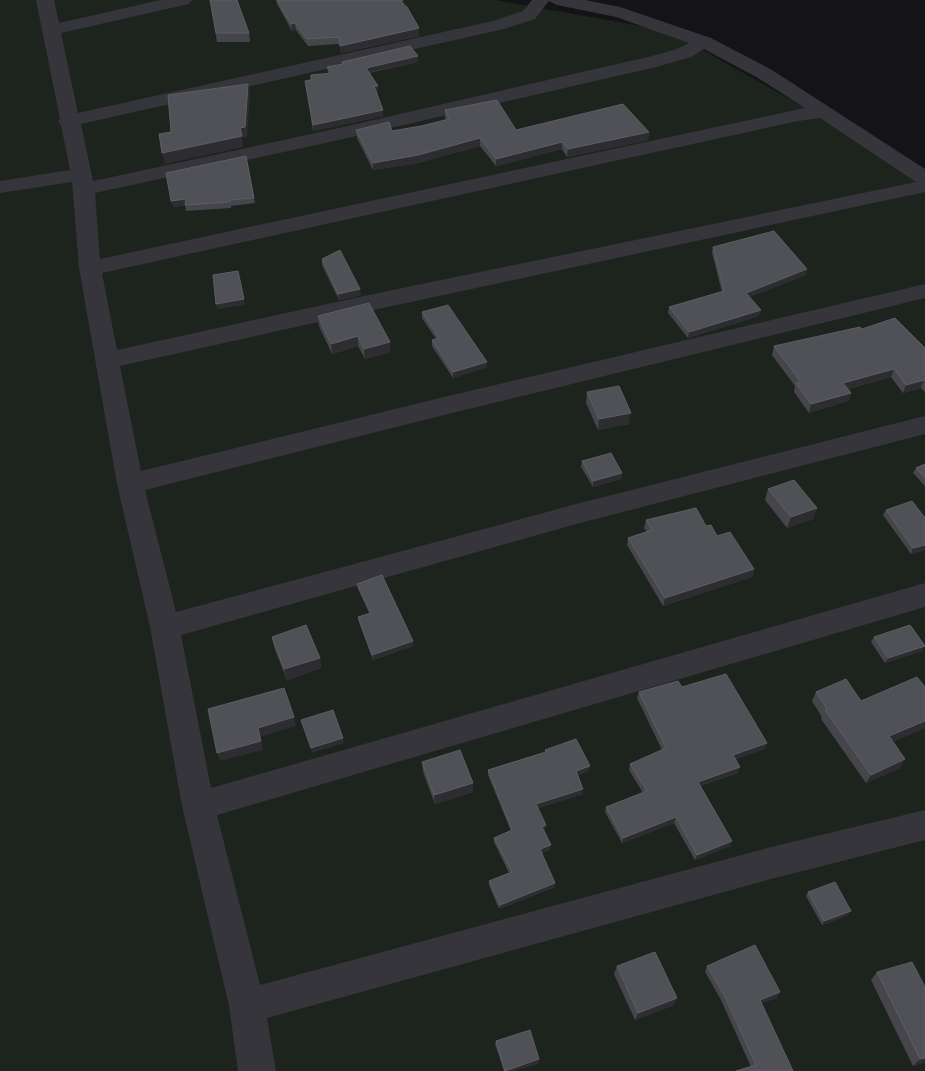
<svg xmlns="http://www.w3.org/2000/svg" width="925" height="1071" viewBox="0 0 925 1071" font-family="'Golos Text',sans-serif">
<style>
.green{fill:#1c241d}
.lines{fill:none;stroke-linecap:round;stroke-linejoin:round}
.minor{fill:#35353b;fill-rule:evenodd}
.wall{fill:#45454b}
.shaded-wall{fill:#2d2d31}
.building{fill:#505057;stroke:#5d5e66}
</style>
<rect width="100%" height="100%" fill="#141416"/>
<path class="green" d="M 0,0 L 495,0 L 669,31 L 900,161 L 925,183 L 925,1071 L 0,1071 Z"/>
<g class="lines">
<path class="minor" d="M 36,0 L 54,0 L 59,23 L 160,0 L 192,0 L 189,4 L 61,33 L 78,113 L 493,21 L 523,11 L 532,0 L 585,0 L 620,7 L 711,38 L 772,70 L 925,169 L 925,192 L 364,312 L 120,366 L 141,471 L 444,397 L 925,284 L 925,298 L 444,415 L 145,490 L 176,612 L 580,503 L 925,416 L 925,434 L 580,523 L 181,635 L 211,788 L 925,583 L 925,607 L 217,815 L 260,985 L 771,847 L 925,810 L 925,840 L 771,879 L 267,1018 L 276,1071 L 238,1071 L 229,1006 L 182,806 L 150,627 L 117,484 L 79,268 L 72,182 L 0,193 L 0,181 L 70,170 L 61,125 L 58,121 L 60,119 ZM 549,1 L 557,5 L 616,17 L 689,43 L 677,49 L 652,56 L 330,130 L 93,181 L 81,124 L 504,29 L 535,19 ZM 704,49 L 758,78 L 805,108 L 100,259 L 95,193 L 330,142 L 656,67 L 691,57 ZM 820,118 L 916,182 L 364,296 L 117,350 L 102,273 L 798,121 Z"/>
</g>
<path class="wall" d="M 210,0 L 249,33 L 250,42 L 217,42 Z
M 276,0 L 403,0 L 404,4 L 419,36 L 341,53 L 340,44 L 308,46 L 296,30 L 292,31 L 277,4 Z
M 418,62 L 369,73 L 378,86 L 378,91 L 376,92 L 383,110 L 383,116 L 313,131 L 305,81 L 311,80 L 328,73 L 327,67 Z
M 445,110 L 516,130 L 649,132 L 648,140 L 567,157 L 562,149 L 496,166 L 480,146 L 418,163 L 373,170 L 357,138 L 356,130 L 392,131 L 421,126 L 446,120 L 445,118 Z
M 246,156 L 255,203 L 231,206 L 231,208 L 186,211 L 185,205 L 173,207 Z
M 713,247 L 806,275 L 749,297 L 759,316 L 688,338 L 668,313 L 669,307 L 722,292 L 712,253 Z
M 322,259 L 361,295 L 339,300 L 322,265 Z
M 422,312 L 487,362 L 487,367 L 453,378 L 432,346 L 432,340 L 436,339 L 422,318 Z
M 318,316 L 390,352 L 365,359 L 358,346 L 332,354 L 319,326 Z
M 862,329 L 925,348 L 925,392 L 921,388 L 903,393 L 891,377 L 848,389 L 851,393 L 848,401 L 809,413 L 794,392 L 795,386 L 772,355 L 774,346 Z
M 587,392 L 629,424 L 598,430 L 586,403 Z
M 582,461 L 622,473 L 621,479 L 593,487 L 581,467 Z
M 925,464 L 925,486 L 913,473 L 916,468 Z
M 768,489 L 817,508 L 813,519 L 787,528 L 765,500 Z
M 886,510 L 925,550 L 911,554 L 883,515 Z
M 646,520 L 706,526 L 754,569 L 752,577 L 663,606 L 627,545 L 628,538 L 647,532 L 644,528 Z
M 357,584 L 413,641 L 413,646 L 373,660 L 359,622 L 358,617 L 369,613 L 358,589 Z
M 272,637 L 320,658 L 321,668 L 287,680 L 274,647 Z
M 874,637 L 922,651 L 885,663 L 871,642 Z
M 682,687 L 767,743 L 764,749 L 736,759 L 738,773 L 700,786 L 732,841 L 730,846 L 695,860 L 674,823 L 622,843 L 605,812 L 606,807 L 643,793 L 629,770 L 630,764 L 662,750 L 637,698 L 639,692 Z
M 925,687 L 925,728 L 892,742 L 900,768 L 866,783 L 821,719 L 822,717 L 812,701 L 816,692 L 861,701 Z
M 545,750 L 589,771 L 578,775 L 583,794 L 538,808 L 545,830 L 544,830 L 550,850 L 542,853 L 555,887 L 499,909 L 489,885 L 489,881 L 509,873 L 494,842 L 494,838 L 511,831 L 488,775 L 488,770 L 545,752 Z
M 422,762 L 473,783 L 473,792 L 435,804 L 423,772 Z
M 808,892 L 848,915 L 822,925 L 806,896 Z
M 617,966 L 674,1005 L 635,1020 L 614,974 Z
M 707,966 L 777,998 L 761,1003 L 793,1071 L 751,1067 L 721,1000 L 705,972 Z
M 877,972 L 925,987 L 925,1062 L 913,1066 L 871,980 Z
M 496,1041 L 539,1059 L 539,1063 L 514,1071 L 504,1071 L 495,1044 Z"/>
<path class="shaded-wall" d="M 295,23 L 296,30 L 292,31 L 291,24 Z
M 419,28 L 419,36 L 341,53 L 340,46 Z
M 418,56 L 418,62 L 366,73 L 366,68 Z
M 248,84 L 250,94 L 247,137 L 242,138 L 243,147 L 165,164 L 162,153 L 240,128 Z
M 374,86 L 378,86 L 378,91 L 374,92 Z
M 383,110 L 383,116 L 313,131 L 313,125 Z
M 649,132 L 648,140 L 567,157 L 568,149 Z
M 480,138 L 480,146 L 418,163 L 373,170 L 373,163 Z
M 562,142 L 562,149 L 496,166 L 496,159 Z
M 186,199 L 187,205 L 173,207 L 171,201 Z
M 807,269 L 806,275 L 745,299 L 746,293 Z
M 360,289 L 361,295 L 339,300 L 338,294 Z
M 244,299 L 245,305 L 217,309 L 216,304 Z
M 761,310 L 759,316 L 688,338 L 689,332 Z
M 358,336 L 358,346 L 332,354 L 331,344 Z
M 390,342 L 390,352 L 365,359 L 364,349 Z
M 487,362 L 487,367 L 453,378 L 453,372 Z
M 894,369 L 891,377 L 840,391 L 843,383 Z
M 924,380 L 921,388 L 903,393 L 906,385 Z
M 851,393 L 848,401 L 809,413 L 811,404 Z
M 631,413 L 629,424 L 598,430 L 599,419 Z
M 622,473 L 621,479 L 593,487 L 593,481 Z
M 817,508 L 813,519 L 787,528 L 791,517 Z
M 925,545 L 925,550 L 911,554 L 913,548 Z
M 754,569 L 752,577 L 663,606 L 665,598 Z
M 413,641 L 413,646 L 373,660 L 372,655 Z
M 925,646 L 922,651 L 885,663 L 888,658 Z
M 320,658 L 321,668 L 287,680 L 284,669 Z
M 294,717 L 296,726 L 260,737 L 263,750 L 220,761 L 217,753 L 258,728 Z
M 925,721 L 925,728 L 884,745 L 889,736 Z
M 343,738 L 344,743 L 312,753 L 311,748 Z
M 767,743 L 764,749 L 731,761 L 733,755 Z
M 905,759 L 900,768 L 866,783 L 871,775 Z
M 590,766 L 589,771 L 575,776 L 576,771 Z
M 740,767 L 738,773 L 696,787 L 698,782 Z
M 473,783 L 473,792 L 435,804 L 434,795 Z
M 583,789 L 583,794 L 535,809 L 536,804 Z
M 676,817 L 674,823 L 622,843 L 623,838 Z
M 546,825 L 545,830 L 541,831 L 542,827 Z
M 732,841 L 730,846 L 695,860 L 697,855 Z
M 551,845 L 550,850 L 539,854 L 540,849 Z
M 555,883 L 555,887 L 499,909 L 500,905 Z
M 851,911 L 848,915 L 822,925 L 824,921 Z
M 780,992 L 777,998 L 757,1005 L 760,1000 Z
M 677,998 L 674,1005 L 635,1020 L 638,1013 Z
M 925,1058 L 925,1062 L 913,1066 L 920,1059 Z
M 539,1059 L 539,1063 L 514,1071 L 505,1071 Z"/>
<path class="building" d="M 210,0 L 237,0 L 249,33 L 216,33 Z
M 277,0 L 403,0 L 399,1 L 407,7 L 419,28 L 340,46 L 339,37 L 307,39 L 295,23 L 291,24 Z
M 410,46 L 418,56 L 366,68 L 378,86 L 374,86 L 383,110 L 313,125 L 305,81 L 311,80 L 311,75 L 332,73 L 327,67 L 343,64 L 342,62 Z
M 248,84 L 245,127 L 240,128 L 242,136 L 162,153 L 159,134 L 171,132 L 168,95 Z
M 497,100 L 516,130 L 623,104 L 649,132 L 568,149 L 562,142 L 496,159 L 480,138 L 418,155 L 373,163 L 356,130 L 389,122 L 392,131 L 421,126 L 449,119 L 445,110 Z
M 246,156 L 254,198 L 230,200 L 230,202 L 185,205 L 186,199 L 171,201 L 166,173 Z
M 774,231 L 807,269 L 746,293 L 761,310 L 689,332 L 669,307 L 724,291 L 713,247 Z
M 340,250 L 360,289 L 338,294 L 322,259 Z
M 238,271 L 244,299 L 216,304 L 213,275 Z
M 369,303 L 390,342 L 364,349 L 358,336 L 331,344 L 318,316 Z
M 448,305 L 487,362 L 453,372 L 432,340 L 439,338 L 422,312 Z
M 895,318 L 925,348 L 925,381 L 924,380 L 906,385 L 894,369 L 843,383 L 851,393 L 811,404 L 796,383 L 801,382 L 774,346 L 860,327 L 862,329 Z
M 619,386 L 631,413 L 599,419 L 587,392 Z
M 611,453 L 622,473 L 593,481 L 582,461 Z
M 925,464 L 925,478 L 916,468 Z
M 794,480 L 817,508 L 791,517 L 768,489 Z
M 912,501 L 925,518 L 925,545 L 913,548 L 886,510 Z
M 696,508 L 706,526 L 711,525 L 717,536 L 730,532 L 754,569 L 665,598 L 628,538 L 652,530 L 646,520 Z
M 382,575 L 413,641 L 372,655 L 358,617 L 371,613 L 357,584 Z
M 306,625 L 320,658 L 284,669 L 272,637 Z
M 910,625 L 925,646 L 888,658 L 874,637 Z
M 726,674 L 767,743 L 733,755 L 740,767 L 698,782 L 732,841 L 697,855 L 676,817 L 623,838 L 606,807 L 647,791 L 630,764 L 666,748 L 639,692 L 678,681 L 682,687 Z
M 917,677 L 925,687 L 925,721 L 889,736 L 905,759 L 871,775 L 825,710 L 827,709 L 816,692 L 846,679 L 861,701 Z
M 284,688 L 294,717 L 258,728 L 261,741 L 217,753 L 208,709 Z
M 333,710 L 343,738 L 311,748 L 301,720 Z
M 576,739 L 590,766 L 576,771 L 583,789 L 536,804 L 546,825 L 542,827 L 551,845 L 540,849 L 555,883 L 500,905 L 489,881 L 512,872 L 494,838 L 512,830 L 488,770 L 546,752 L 545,750 Z
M 460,750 L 473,783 L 434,795 L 422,762 Z
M 835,882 L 851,911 L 824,921 L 808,892 Z
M 755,945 L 780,992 L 760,1000 L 793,1071 L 736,1071 L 756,1065 L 724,995 L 707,966 Z
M 655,952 L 677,998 L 638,1013 L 617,966 Z
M 912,962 L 925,987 L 925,1058 L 920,1059 L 877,972 Z
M 530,1030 L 539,1059 L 505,1071 L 496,1041 Z"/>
</svg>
